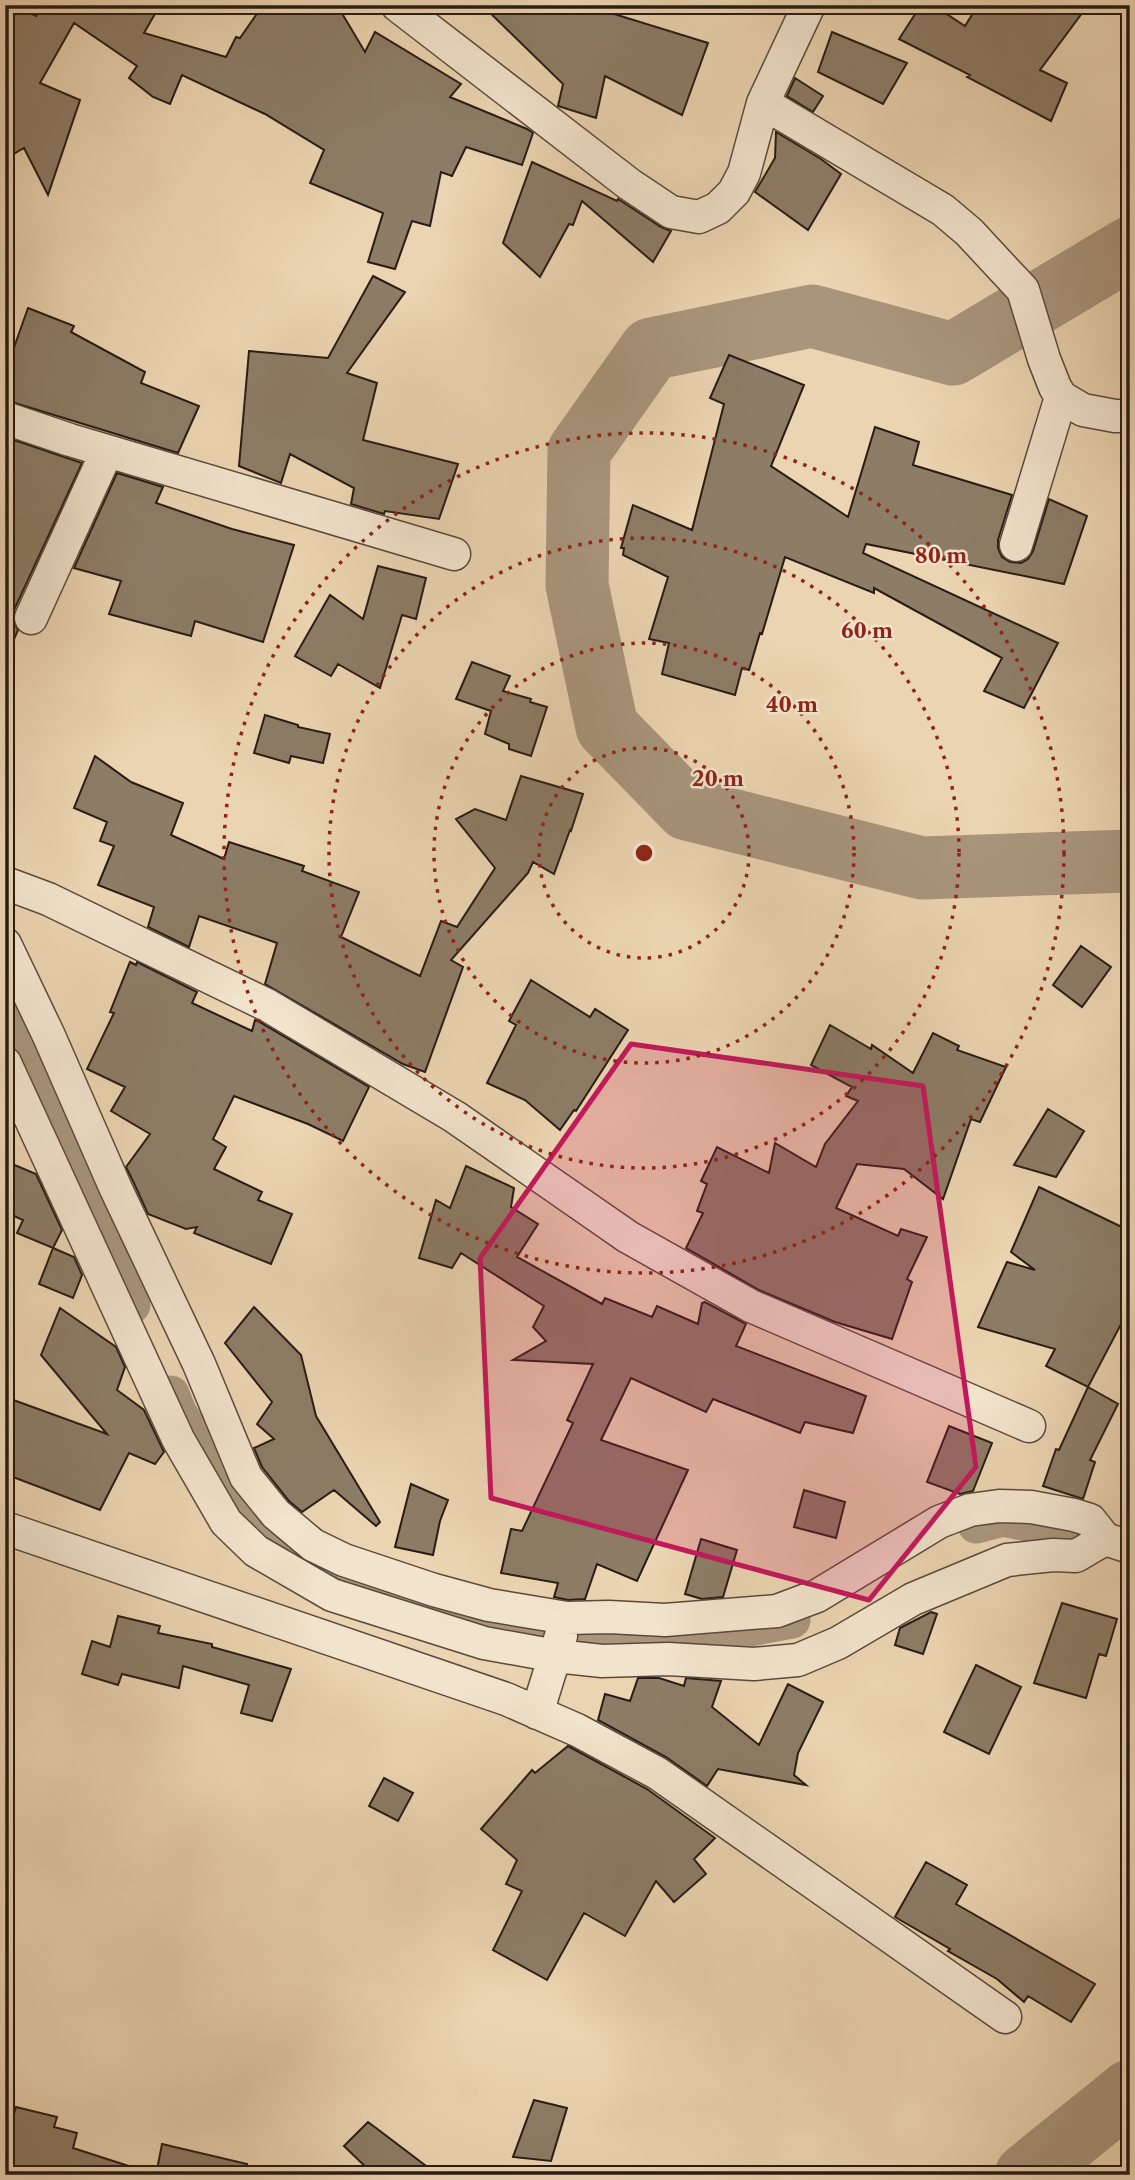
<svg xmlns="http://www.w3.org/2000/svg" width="1135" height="2180" viewBox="0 0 1135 2180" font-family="'Libre Caslon Text',serif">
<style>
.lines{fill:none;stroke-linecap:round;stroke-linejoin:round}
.canal{stroke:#a9957c;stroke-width:37}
.river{stroke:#a9957c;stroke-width:63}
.building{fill:#8d7c66;stroke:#281c15;stroke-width:2}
.street-casing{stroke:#594a3c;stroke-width:35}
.street{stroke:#f2e3cc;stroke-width:32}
.marked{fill:#c2185b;fill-opacity:0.2;stroke:#c2185b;stroke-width:5;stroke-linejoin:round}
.ring{fill:none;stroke:#8f2418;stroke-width:3.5;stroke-dasharray:3.5 7}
.centre{fill:#8f2418;stroke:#f2e3cc;stroke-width:3.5}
.ring-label{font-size:21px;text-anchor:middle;font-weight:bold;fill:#8f2418;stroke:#f2e3cc;stroke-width:5;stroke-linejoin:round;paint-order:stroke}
</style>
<rect width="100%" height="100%" fill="#ebd4b1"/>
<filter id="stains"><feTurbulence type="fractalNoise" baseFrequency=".00286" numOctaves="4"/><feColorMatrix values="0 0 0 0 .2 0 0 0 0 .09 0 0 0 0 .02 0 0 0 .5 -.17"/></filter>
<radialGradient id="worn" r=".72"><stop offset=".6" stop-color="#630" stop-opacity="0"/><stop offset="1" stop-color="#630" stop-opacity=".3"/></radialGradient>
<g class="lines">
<path class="canal" d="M 5,1011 L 132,1305
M 171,1394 L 179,1414 L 251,1520 L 332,1581 L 436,1611 L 566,1637 L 719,1634 L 792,1620
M 976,1525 L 1003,1518 L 1057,1529 L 1084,1537"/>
<path class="river" d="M 1130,248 L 953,354 L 812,316 L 651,349 L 579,451 L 577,585 L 607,727 L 687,809 L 922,868 L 1130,861
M 1026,2175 L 1130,2091"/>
</g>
<path class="building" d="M 5,5 L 12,5 L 36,16 L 44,5 L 160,5 L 144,33 L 226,57 L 236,37 L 240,38 L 256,15 L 258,5 L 337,5 L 365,52 L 375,32 L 461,84 L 450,97 L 527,129 L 533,133 L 522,165 L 466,147 L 452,176 L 441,172 L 430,226 L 412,221 L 395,269 L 368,262 L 383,213 L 310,183 L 324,150 L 265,114 L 182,75 L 170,104 L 153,97 L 129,78 L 137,66 L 74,23 L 40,83 L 80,100 L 48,195 L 24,148 L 5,159 Z
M 482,5 L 585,5 L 708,43 L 682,115 L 605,76 L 596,118 L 558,106 L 563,84 Z
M 921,5 L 933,5 L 965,26 L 978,5 L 1088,5 L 1040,70 L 1067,83 L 1051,121 L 967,77 L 970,75 L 899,39 Z
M 832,32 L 907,63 L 883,104 L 818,72 Z
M 795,78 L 823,96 L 813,112 L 787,96 Z
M 776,132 L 821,159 L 841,174 L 808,230 L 755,192 L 775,158 Z
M 532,162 L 617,201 L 618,199 L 661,227 L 671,231 L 653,262 L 582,201 L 573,225 L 569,224 L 540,277 L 503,243 Z
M 373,276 L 405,292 L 347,373 L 377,383 L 363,440 L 458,464 L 439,519 L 385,511 L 384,514 L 351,504 L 354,488 L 290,454 L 281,483 L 239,466 L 249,351 L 328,358 Z
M 28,308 L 74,326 L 71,332 L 145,372 L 141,383 L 199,406 L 178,453 L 5,400 L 5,373 Z
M 729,355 L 804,385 L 771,466 L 848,517 L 875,427 L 919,442 L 913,465 L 1012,495 L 998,540 L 998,548 L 1002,557 L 1010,562 L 1021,563 L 1028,559 L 1033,551 L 1049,499 L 1087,516 L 1064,584 L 866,544 L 863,553 L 1058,643 L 1024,708 L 984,691 L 1002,658 L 874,588 L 874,593 L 785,557 L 762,634 L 760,633 L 749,670 L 742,668 L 735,695 L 662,674 L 669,643 L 649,639 L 668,577 L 623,555 L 624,548 L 621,548 L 633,505 L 692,530 L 724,404 L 710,398 Z
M 5,437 L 82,463 L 14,610 L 13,620 L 18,630 L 5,660 Z
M 117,473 L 163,487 L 156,503 L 232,529 L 294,545 L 263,642 L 195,621 L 191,636 L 109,614 L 121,581 L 74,568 Z
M 378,566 L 426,578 L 416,619 L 402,615 L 380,688 L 338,664 L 331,676 L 295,656 L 330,595 L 363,619 Z
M 472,662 L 510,676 L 503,691 L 531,699 L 530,702 L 547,707 L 531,756 L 509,749 L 509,744 L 485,734 L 491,711 L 456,699 Z
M 265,715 L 298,725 L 298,727 L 330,734 L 323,763 L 291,756 L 289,763 L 254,753 Z
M 95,756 L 131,782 L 183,803 L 171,835 L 224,859 L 229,842 L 304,866 L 302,871 L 359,892 L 341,937 L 420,976 L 441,921 L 457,927 L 495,868 L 456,819 L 475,809 L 506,820 L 521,776 L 583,794 L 571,831 L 570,830 L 554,874 L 533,862 L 528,873 L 451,960 L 463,967 L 425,1072 L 403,1064 L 265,984 L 277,943 L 199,916 L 189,947 L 148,927 L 154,907 L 98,885 L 114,846 L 100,841 L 107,822 L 74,808 Z
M 1081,946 L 1111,967 L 1082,1007 L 1053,985 Z
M 130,962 L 136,965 L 137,962 L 197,992 L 192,1003 L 252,1031 L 255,1020 L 258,1021 L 369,1087 L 343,1141 L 308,1124 L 234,1096 L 213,1139 L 226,1147 L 214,1169 L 262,1192 L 258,1200 L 292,1214 L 271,1264 L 194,1233 L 197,1227 L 186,1229 L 148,1214 L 133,1181 L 126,1167 L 150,1134 L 111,1111 L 125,1087 L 87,1069 L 114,1013 L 110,1012 Z
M 531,980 L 590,1017 L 595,1009 L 628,1030 L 576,1111 L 574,1110 L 560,1130 L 525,1100 L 487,1083 L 516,1025 L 509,1021 Z
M 830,1025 L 871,1049 L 872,1045 L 913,1073 L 933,1033 L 959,1046 L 957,1050 L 1006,1067 L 980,1122 L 971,1119 L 943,1199 L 904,1169 L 857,1164 L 836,1208 L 898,1236 L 901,1229 L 927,1237 L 907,1279 L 912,1282 L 892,1339 L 835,1322 L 759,1290 L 686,1248 L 703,1213 L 697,1211 L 707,1184 L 701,1181 L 717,1147 L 769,1173 L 775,1143 L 816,1167 L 825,1144 L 858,1101 L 846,1096 L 852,1087 L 811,1065 Z
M 1048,1109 L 1084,1131 L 1056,1177 L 1014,1165 Z
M 5,1161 L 36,1174 L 62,1230 L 53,1248 L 17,1233 L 23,1220 L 5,1212 Z
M 466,1166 L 514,1188 L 511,1207 L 538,1224 L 517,1257 L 602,1304 L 605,1298 L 652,1317 L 657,1306 L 698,1324 L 702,1303 L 705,1302 L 746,1324 L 736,1346 L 866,1396 L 853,1433 L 805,1422 L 800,1433 L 713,1399 L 706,1412 L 631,1378 L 601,1440 L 688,1470 L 637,1581 L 597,1564 L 585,1599 L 568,1600 L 554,1597 L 558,1583 L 501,1573 L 511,1529 L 522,1531 L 573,1423 L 567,1420 L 593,1364 L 513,1360 L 546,1341 L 533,1327 L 544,1306 L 461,1253 L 452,1268 L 419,1258 L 436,1200 L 450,1208 Z
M 1039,1187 L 1130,1231 L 1130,1307 L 1088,1387 L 1046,1366 L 1055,1349 L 978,1327 L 1007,1262 L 1035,1270 L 1011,1252 Z
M 53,1248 L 74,1257 L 82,1275 L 73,1298 L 39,1284 Z
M 254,1307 L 301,1355 L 316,1416 L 380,1522 L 376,1526 L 334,1490 L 302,1512 L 289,1501 L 262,1467 L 254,1448 L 274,1439 L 257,1424 L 272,1402 L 225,1343 Z
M 60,1308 L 116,1347 L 125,1367 L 117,1390 L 144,1410 L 164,1452 L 155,1464 L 129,1453 L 100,1510 L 5,1474 L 5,1397 L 107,1434 L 41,1355 Z
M 1088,1387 L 1118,1404 L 1090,1460 L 1095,1462 L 1083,1499 L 1043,1486 L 1056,1449 L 1059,1450 Z
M 949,1426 L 992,1443 L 973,1491 L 960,1494 L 927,1482 Z
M 411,1484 L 448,1500 L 440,1521 L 433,1555 L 395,1547 Z
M 804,1490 L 845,1502 L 836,1538 L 794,1527 Z
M 701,1539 L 737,1550 L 723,1597 L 702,1599 L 685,1594 Z
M 1062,1603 L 1117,1619 L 1106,1656 L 1099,1654 L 1086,1698 L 1034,1683 Z
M 931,1612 L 937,1614 L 923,1654 L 895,1645 L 900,1628 Z
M 118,1616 L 160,1626 L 158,1633 L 212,1644 L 212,1647 L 291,1669 L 272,1721 L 241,1713 L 249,1685 L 183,1666 L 179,1688 L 122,1674 L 118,1685 L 82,1674 L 92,1641 L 110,1647 Z
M 976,1665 L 1021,1687 L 989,1754 L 944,1732 Z
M 638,1678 L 659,1678 L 684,1686 L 686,1678 L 721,1681 L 712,1707 L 759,1745 L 788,1684 L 823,1702 L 798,1753 L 794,1775 L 806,1785 L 718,1769 L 707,1786 L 666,1757 L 598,1720 L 605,1694 L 630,1701 Z
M 568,1746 L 647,1789 L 715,1838 L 694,1859 L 706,1874 L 674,1902 L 656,1881 L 625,1936 L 584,1913 L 547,1980 L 493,1950 L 522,1891 L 506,1884 L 517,1860 L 481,1829 L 532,1770 L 535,1773 Z
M 384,1778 L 413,1793 L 398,1821 L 369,1806 Z
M 926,1862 L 967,1885 L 956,1904 L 1095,1984 L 1071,2022 L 1028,1996 L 1024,2002 L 997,1979 L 948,1951 L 950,1949 L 895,1917 Z
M 534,2100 L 567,2108 L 551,2161 L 513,2157 Z
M 16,2107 L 57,2117 L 54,2127 L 77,2133 L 73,2148 L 138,2169 L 137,2175 L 5,2175 L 5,2145 Z
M 368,2122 L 380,2131 L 438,2175 L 374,2175 L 344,2146 Z
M 162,2144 L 247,2164 L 246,2175 L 156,2175 Z"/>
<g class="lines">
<defs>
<path id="street" d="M 397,5 L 629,184 L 671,212 L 699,217 L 718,208 L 734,192 L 744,173 L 763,103 L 809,5
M 763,103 L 943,210 L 969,232 L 1023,290 L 1044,359 L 1055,387 L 1061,397 L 1083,410 L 1115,416 L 1130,416
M 5,418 L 70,440 L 454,554
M 1016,545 L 1061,397
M 31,618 L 107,451
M 5,883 L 48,899 L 267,1005 L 455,1117 L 628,1237 L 751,1306 L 1029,1426
M 5,944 L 49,1036 L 116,1189 L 199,1364 L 246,1477 L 276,1514 L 313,1545 L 344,1560 L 434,1590 L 489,1605 L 567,1618 L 609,1617 L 665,1620 L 777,1611 L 817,1596 L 939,1522 L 970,1510 L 999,1506 L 1031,1507 L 1074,1515 L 1090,1520 L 1105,1539
M 5,1063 L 178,1439 L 226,1522 L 256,1551 L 332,1595 L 484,1643 L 556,1656 L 602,1661 L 668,1659 L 754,1664 L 798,1660 L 838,1643 L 913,1599 L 1007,1560 L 1053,1555 L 1076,1556 L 1105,1539 L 1130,1547
M 5,1528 L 506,1699 L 577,1730 L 657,1773 L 1005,2017
M 537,1713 L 561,1636"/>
</defs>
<use href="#street" class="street-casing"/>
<use href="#street" class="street"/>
</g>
<path class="marked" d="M 631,1044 L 923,1086 L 976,1467 L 869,1600 L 491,1498 L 480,1258 Z"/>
<g class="ring">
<circle cx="644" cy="853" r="105"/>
<circle cx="644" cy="853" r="210"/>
<circle cx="644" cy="853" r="315"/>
<circle cx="644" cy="853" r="420"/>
</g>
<circle cx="644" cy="853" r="10" class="centre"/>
<g class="ring-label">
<text x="941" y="563">80 m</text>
<text x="867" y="638">60 m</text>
<text x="792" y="712">40 m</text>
<text x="718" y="786">20 m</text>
</g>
<rect width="1135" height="2180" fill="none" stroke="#ebd4b1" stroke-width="28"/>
<rect x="7" y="7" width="1121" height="2166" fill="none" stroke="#281c15" stroke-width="3.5"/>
<rect x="14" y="14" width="1107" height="2152" fill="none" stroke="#281c15" stroke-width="2"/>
<rect width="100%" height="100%" filter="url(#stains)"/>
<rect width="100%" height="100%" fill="url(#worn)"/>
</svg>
